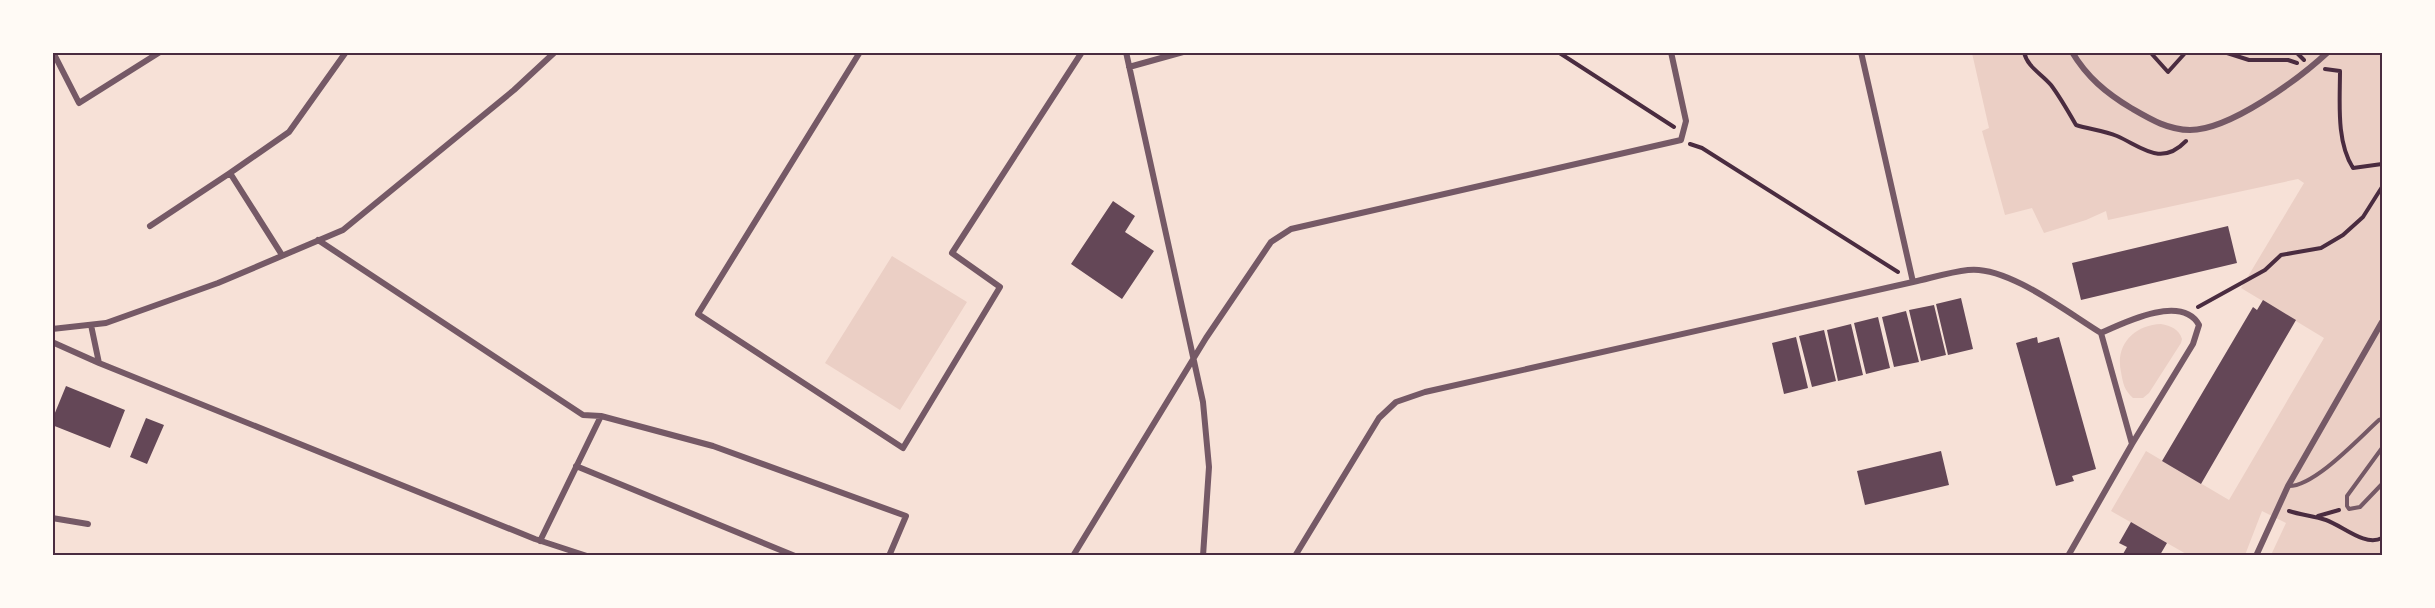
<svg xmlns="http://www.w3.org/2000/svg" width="2435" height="608" viewBox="0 0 2435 608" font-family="Cabin,sans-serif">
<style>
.green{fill:#ebcfc5}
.building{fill:#644757}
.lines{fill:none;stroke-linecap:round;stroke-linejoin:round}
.path{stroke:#4a2c40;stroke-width:4}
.service{stroke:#755966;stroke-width:4}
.minor{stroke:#755966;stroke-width:6}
.neatline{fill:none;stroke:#4a2c40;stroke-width:2}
</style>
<rect width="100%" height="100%" fill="#f7e1d7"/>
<path class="green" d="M 1972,53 L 2382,53 L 2382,555 L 2271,555 L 2286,523 L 2262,511 L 2245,555 L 2188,555 L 2111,511 L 2146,451 L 2229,500 L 2324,338 L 2241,288 L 2304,183 L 2298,179 L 2108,220 L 2106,211 L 2086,220 L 2044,233 L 2032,208 L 2005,215 L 1982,131 L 1989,128 Z
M 892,256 L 967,302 L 900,410 L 825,363 Z
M 2161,324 C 2171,326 2179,329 2182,339 L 2181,343 L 2149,393 L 2143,398 L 2133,398 C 2124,390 2123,383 2121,372 C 2115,345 2134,325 2161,324 Z"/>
<path class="building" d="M 1113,201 L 1135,216 L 1125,232 L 1154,251 L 1122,299 L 1071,264 Z
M 2228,226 L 2237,263 L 2081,300 L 2072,263 Z
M 1961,298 L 1973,349 L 1948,355 L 1936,304 Z
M 2263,300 L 2296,320 L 2201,484 L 2162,461 L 2253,307 L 2257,310 Z
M 1934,305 L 1946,355 L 1921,361 L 1909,310 Z
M 1906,311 L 1919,362 L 1894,367 L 1882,317 Z
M 1878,317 L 1890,368 L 1866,374 L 1854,323 Z
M 1851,324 L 1863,375 L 1838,381 L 1827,330 Z
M 1824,330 L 1836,381 L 1812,387 L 1799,336 Z
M 1796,337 L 1808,388 L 1784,394 L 1772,343 Z
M 2037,337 L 2038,343 L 2059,337 L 2096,469 L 2072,476 L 2074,481 L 2056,486 L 2016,343 Z
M 66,386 L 125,410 L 110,448 L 52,425 L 52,420 Z
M 146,418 L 164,425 L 147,464 L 130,457 Z
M 1941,451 L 1949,485 L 1865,505 L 1857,471 Z
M 2131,522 L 2167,543 L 2160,555 L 2123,554 L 2127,547 L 2119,543 Z"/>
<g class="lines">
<path class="path" d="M 1558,52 L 1674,127
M 2024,52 C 2027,67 2042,74 2051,85 C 2060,97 2068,111 2076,125 C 2089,129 2104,131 2117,136 C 2142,147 2161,167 2186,141
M 2150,52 L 2168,72 L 2186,52
M 2224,52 L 2249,60 L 2288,60 L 2297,63
M 2296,52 L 2304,60
M 2325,69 L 2340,71 C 2340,102 2336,141 2353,168 L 2382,164
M 1690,144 L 1702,148 L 1898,272
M 2198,307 L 2265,270 L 2281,255 L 2321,248 L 2343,235 L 2363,217 L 2382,187
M 2289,511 C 2301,515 2314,516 2326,520 C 2343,526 2365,547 2382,538
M 2318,516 L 2339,510"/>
<path class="service" d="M 2382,448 L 2347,496 L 2347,506 L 2349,509 L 2360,507 L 2382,484
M 2289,486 C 2315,486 2359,438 2379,420 L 2382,419"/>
<path class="minor" d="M 860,52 L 698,314 L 903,448 L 1000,287 L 952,253 L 1082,52
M 1126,52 L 1203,402 L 1209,467 L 1203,556
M 2072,52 C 2087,77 2106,93 2131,108 C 2150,119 2168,130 2190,130 C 2230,130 2299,79 2328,52
M 55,56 L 79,103 L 160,52
M 1129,67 L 1183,52
M 150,226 L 230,173
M 318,240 L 583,415 L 601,416
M 282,255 L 230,173 L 289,132 L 346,52
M 1913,282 C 1931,278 1950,272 1968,270 C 2007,265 2068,313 2101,333 L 2132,444 L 2193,344 L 2199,325 C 2182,294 2125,322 2101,333
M 91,325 L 99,363
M 52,329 L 106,323 L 218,283 L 343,230 L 514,90 L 555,52
M 52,342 L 99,363 L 535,539 L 587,556
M 576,466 L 795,556
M 52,518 L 88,524
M 540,541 L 601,416 L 713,446 L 906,516 L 889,556
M 1073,556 L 1206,338 L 1271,242 L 1291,229 L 1681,140 L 1686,121 L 1671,52
M 1295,556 L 1379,418 L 1396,402 L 1425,392 L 1913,282 L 1861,52
M 2068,556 L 2132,444
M 2256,556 L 2288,486 L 2382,322"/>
</g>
<rect width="2435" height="608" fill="none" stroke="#fffaf5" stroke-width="108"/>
<rect x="54" y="54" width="2327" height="500" class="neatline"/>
</svg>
